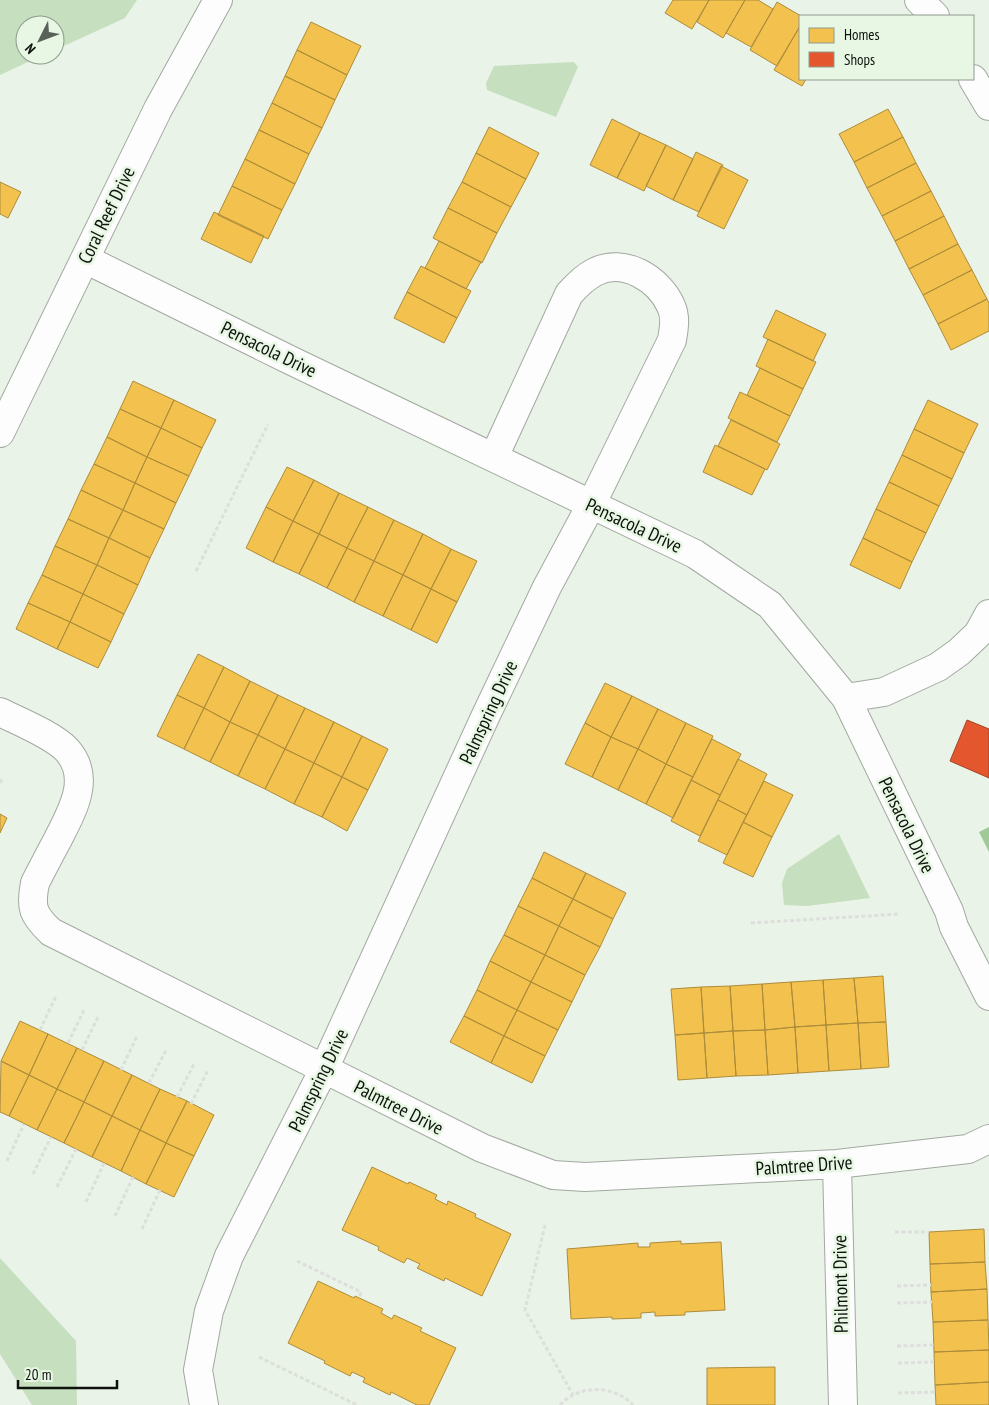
<svg xmlns="http://www.w3.org/2000/svg" width="989" height="1405" viewBox="0 0 989 1405" font-family="'PT Sans Narrow',sans-serif">
<style>
.green{fill:#c5dfbf}
.water{fill:#a0c998}
.homes{fill:#f2c14e;stroke:#ad8c3a}
.shops{fill:#e4572e;stroke:#a44224}
.lines{fill:none;stroke-linecap:round;stroke-linejoin:round}
.minor-casing{stroke:#a2a9a1;stroke-width:30}
.path{stroke:#dcdfdb;stroke-width:3;stroke-dasharray:4 2.5;stroke-linecap:butt}
.minor{stroke:#fcfdfc;stroke-width:28}
.labels{text-anchor:middle;stroke-width:5;stroke-linejoin:round;paint-order:stroke}
.street-label{font-size:19px;fill:#0d120c;stroke:#e7f7e4}
</style>
<rect width="100%" height="100%" fill="#eaf3e8"/>
<path class="green" d="M 0,0 L 137,0 L 125,18 L 55,50 L 55,25 L 25,25 L 25,55 L 43,55 L 0,75 Z
M 574,62 L 578,67 L 556,117 L 487,90 L 486,83 L 494,66 Z
M 839,834 L 870,898 L 807,906 L 784,905 L 782,883 L 787,869 Z
M 0,1258 L 76,1341 L 77,1405 L 32,1405 L 0,1354 Z"/>
<path class="water" d="M 989,827 L 989,852 L 979,832 Z"/>
<path class="homes" d="M 673,0 L 709,0 L 692,29 L 665,13 Z
M 709,0 L 745,0 L 723,38 L 697,22 Z
M 745,0 L 758,0 L 773,9 L 751,47 L 726,33 Z
M 777,2 L 801,16 L 800,26 L 777,66 L 750,50 Z
M 311,22 L 361,46 L 347,75 L 297,50 Z
M 800,26 L 800,79 L 806,79 L 802,86 L 774,70 Z
M 297,50 L 347,75 L 335,100 L 285,76 Z
M 285,76 L 335,100 L 322,128 L 272,103 Z
M 272,103 L 322,128 L 309,154 L 259,130 Z
M 888,109 L 903,137 L 854,162 L 839,134 Z
M 612,119 L 640,133 L 617,178 L 590,165 Z
M 489,127 L 539,153 L 526,179 L 476,153 Z
M 259,130 L 309,154 L 295,184 L 245,159 Z
M 640,133 L 666,145 L 644,191 L 617,178 Z
M 903,137 L 916,163 L 867,188 L 854,162 Z
M 666,145 L 693,159 L 673,200 L 646,186 Z
M 696,152 L 723,165 L 699,212 L 673,200 Z
M 476,153 L 526,179 L 511,207 L 462,182 Z
M 245,159 L 295,184 L 282,210 L 232,186 Z
M 916,163 L 931,191 L 882,216 L 867,188 Z
M 721,166 L 748,180 L 724,229 L 697,216 Z
M 0,182 L 21,192 L 8,218 L 0,214 Z
M 462,182 L 511,207 L 497,233 L 448,208 Z
M 232,186 L 282,210 L 268,239 L 218,215 Z
M 931,191 L 944,216 L 895,241 L 882,216 Z
M 448,208 L 497,233 L 482,263 L 433,238 Z
M 214,212 L 264,236 L 251,263 L 201,239 Z
M 944,216 L 958,244 L 909,269 L 895,241 Z
M 439,241 L 481,262 L 466,289 L 425,268 Z
M 958,244 L 972,270 L 923,295 L 909,269 Z
M 421,266 L 471,291 L 457,318 L 407,292 Z
M 972,270 L 987,299 L 938,324 L 923,295 Z
M 407,292 L 457,318 L 444,343 L 394,318 Z
M 987,299 L 989,303 L 989,331 L 951,350 L 938,324 Z
M 776,310 L 826,334 L 813,361 L 763,337 Z
M 768,339 L 816,362 L 803,389 L 756,366 Z
M 760,368 L 803,389 L 790,416 L 747,395 Z
M 133,381 L 174,400 L 161,428 L 120,409 Z
M 740,392 L 790,416 L 777,442 L 728,418 Z
M 174,400 L 216,420 L 202,448 L 161,428 Z
M 928,400 L 978,424 L 964,453 L 914,429 Z
M 120,409 L 161,428 L 147,457 L 107,437 Z
M 731,420 L 780,444 L 767,470 L 718,446 Z
M 161,428 L 202,448 L 189,476 L 147,457 Z
M 914,429 L 964,453 L 952,479 L 902,455 Z
M 107,437 L 147,457 L 135,483 L 94,464 Z
M 715,445 L 765,469 L 752,495 L 703,472 Z
M 902,455 L 952,479 L 939,506 L 889,482 Z
M 147,457 L 189,476 L 176,503 L 135,483 Z
M 94,464 L 135,483 L 123,510 L 81,490 Z
M 287,467 L 314,480 L 293,521 L 266,507 Z
M 314,480 L 339,493 L 319,534 L 293,521 Z
M 889,482 L 939,506 L 926,533 L 876,509 Z
M 135,483 L 176,503 L 164,529 L 123,510 Z
M 81,490 L 123,510 L 109,538 L 68,519 Z
M 339,493 L 368,507 L 347,548 L 319,534 Z
M 266,507 L 293,521 L 273,562 L 246,548 Z
M 368,507 L 394,520 L 374,561 L 347,548 Z
M 876,509 L 926,533 L 912,562 L 863,538 Z
M 123,510 L 164,529 L 150,558 L 109,538 Z
M 68,519 L 109,538 L 97,565 L 55,546 Z
M 394,520 L 423,534 L 403,575 L 374,561 Z
M 293,521 L 319,534 L 299,574 L 273,562 Z
M 319,534 L 347,548 L 327,588 L 299,574 Z
M 423,534 L 451,549 L 431,589 L 403,575 Z
M 109,538 L 150,558 L 138,585 L 97,565 Z
M 863,538 L 912,562 L 900,589 L 850,565 Z
M 55,546 L 97,565 L 83,594 L 42,575 Z
M 347,548 L 374,561 L 354,602 L 327,588 Z
M 451,549 L 477,561 L 457,602 L 431,589 Z
M 374,561 L 403,575 L 383,616 L 354,602 Z
M 97,565 L 138,585 L 124,614 L 83,594 Z
M 42,575 L 83,594 L 70,622 L 28,603 Z
M 403,575 L 431,589 L 411,630 L 383,616 Z
M 431,589 L 457,602 L 437,643 L 411,630 Z
M 83,594 L 124,614 L 111,642 L 70,622 Z
M 28,603 L 70,622 L 57,649 L 16,629 Z
M 70,622 L 111,642 L 98,668 L 57,649 Z
M 198,654 L 224,667 L 204,708 L 177,695 Z
M 224,667 L 250,681 L 230,722 L 204,708 Z
M 250,681 L 278,695 L 258,735 L 230,722 Z
M 605,683 L 632,696 L 611,737 L 585,723 Z
M 177,695 L 204,708 L 184,749 L 157,736 Z
M 278,695 L 305,708 L 285,749 L 258,735 Z
M 632,696 L 658,709 L 638,749 L 611,737 Z
M 204,708 L 230,722 L 210,762 L 184,749 Z
M 305,708 L 334,722 L 314,763 L 285,749 Z
M 658,709 L 686,723 L 666,764 L 638,749 Z
M 230,722 L 258,735 L 238,776 L 210,762 Z
M 334,722 L 362,736 L 342,777 L 314,763 Z
M 585,723 L 611,737 L 592,777 L 565,764 Z
M 686,723 L 713,736 L 693,777 L 666,764 Z
M 258,735 L 285,749 L 265,789 L 238,776 Z
M 362,736 L 388,749 L 368,790 L 342,777 Z
M 611,737 L 638,749 L 618,790 L 592,777 Z
M 712,739 L 741,754 L 720,795 L 691,780 Z
M 285,749 L 314,763 L 294,804 L 265,789 Z
M 638,749 L 666,764 L 646,804 L 618,790 Z
M 738,759 L 767,774 L 747,815 L 718,800 Z
M 314,763 L 342,777 L 322,817 L 294,804 Z
M 666,764 L 693,777 L 673,818 L 646,804 Z
M 342,777 L 368,790 L 347,831 L 322,817 Z
M 691,780 L 720,795 L 700,836 L 671,821 Z
M 764,781 L 793,795 L 772,837 L 743,822 Z
M 718,800 L 747,815 L 727,855 L 698,841 Z
M 0,814 L 7,818 L 0,833 Z
M 743,822 L 772,837 L 753,877 L 723,863 Z
M 544,852 L 586,873 L 573,899 L 532,878 Z
M 586,873 L 626,893 L 613,919 L 573,899 Z
M 532,878 L 573,899 L 559,926 L 518,906 Z
M 573,899 L 613,919 L 600,947 L 559,926 Z
M 518,906 L 559,926 L 545,955 L 504,935 Z
M 559,926 L 600,947 L 585,975 L 545,955 Z
M 504,935 L 545,955 L 531,982 L 490,961 Z
M 545,955 L 585,975 L 572,1002 L 531,982 Z
M 490,961 L 531,982 L 517,1010 L 477,990 Z
M 883,976 L 886,1022 L 858,1023 L 854,978 Z
M 854,978 L 858,1023 L 826,1025 L 823,980 Z
M 823,980 L 826,1025 L 795,1027 L 791,982 Z
M 531,982 L 572,1002 L 558,1030 L 517,1010 Z
M 791,982 L 795,1027 L 765,1030 L 762,984 Z
M 762,984 L 765,1030 L 733,1031 L 730,986 Z
M 730,986 L 733,1031 L 704,1033 L 701,987 Z
M 701,987 L 704,1033 L 675,1035 L 671,989 Z
M 477,990 L 517,1010 L 504,1036 L 464,1016 Z
M 517,1010 L 558,1030 L 545,1056 L 504,1036 Z
M 464,1016 L 504,1036 L 491,1063 L 450,1042 Z
M 20,1021 L 48,1034 L 29,1075 L 1,1061 Z
M 886,1022 L 889,1067 L 861,1069 L 858,1023 Z
M 858,1023 L 861,1069 L 829,1071 L 826,1025 Z
M 826,1025 L 829,1071 L 798,1073 L 795,1027 Z
M 795,1027 L 798,1073 L 768,1075 L 765,1030 Z
M 765,1030 L 768,1075 L 736,1076 L 733,1031 Z
M 733,1031 L 736,1076 L 707,1078 L 704,1033 Z
M 704,1033 L 707,1078 L 678,1080 L 675,1035 Z
M 48,1034 L 77,1048 L 57,1089 L 29,1075 Z
M 504,1036 L 545,1056 L 532,1083 L 491,1063 Z
M 77,1048 L 104,1061 L 84,1102 L 57,1089 Z
M 1,1061 L 29,1075 L 9,1116 L 0,1112 Z
M 104,1061 L 132,1075 L 112,1116 L 84,1102 Z
M 29,1075 L 57,1089 L 37,1130 L 9,1116 Z
M 132,1075 L 160,1089 L 140,1130 L 112,1116 Z
M 57,1089 L 84,1102 L 64,1143 L 37,1130 Z
M 160,1089 L 187,1101 L 166,1143 L 140,1130 Z
M 187,1101 L 214,1115 L 194,1156 L 166,1143 Z
M 84,1102 L 112,1116 L 92,1157 L 64,1143 Z
M 112,1116 L 140,1130 L 121,1171 L 92,1157 Z
M 140,1130 L 166,1143 L 146,1184 L 121,1171 Z
M 166,1143 L 194,1156 L 174,1197 L 146,1184 Z
M 372,1167 L 408,1184 L 409,1182 L 437,1195 L 435,1199 L 447,1205 L 448,1201 L 476,1214 L 475,1217 L 511,1234 L 482,1296 L 445,1278 L 444,1281 L 417,1268 L 420,1264 L 407,1258 L 404,1263 L 378,1250 L 379,1247 L 342,1230 Z
M 984,1229 L 985,1262 L 930,1264 L 929,1232 Z
M 681,1241 L 681,1244 L 721,1242 L 725,1310 L 685,1312 L 685,1315 L 655,1316 L 655,1312 L 641,1313 L 641,1318 L 612,1319 L 612,1317 L 571,1319 L 567,1249 L 638,1243 L 638,1247 L 650,1247 L 650,1243 Z
M 985,1262 L 987,1289 L 931,1292 L 930,1264 Z
M 318,1281 L 354,1298 L 355,1296 L 383,1309 L 381,1313 L 392,1319 L 394,1315 L 422,1328 L 420,1331 L 456,1348 L 429,1405 L 417,1405 L 391,1392 L 390,1395 L 363,1382 L 365,1378 L 352,1372 L 350,1376 L 324,1363 L 325,1361 L 288,1343 Z
M 987,1289 L 988,1320 L 933,1322 L 931,1292 Z
M 988,1320 L 989,1350 L 934,1352 L 933,1322 Z
M 989,1350 L 989,1382 L 935,1385 L 934,1352 Z
M 775,1367 L 775,1405 L 707,1405 L 707,1368 Z
M 989,1382 L 989,1405 L 936,1405 L 935,1385 Z"/>
<path class="shops" d="M 967,720 L 989,729 L 989,778 L 950,761 Z"/>
<g class="lines">
<defs>
<path id="minor" d="M 919,0 L 935,16
M 973,79 L 989,106
M 85,259 L 292,361 L 695,554 L 770,605 L 846,698 L 949,911 L 954,927 L 989,996
M 0,433 L 158,109 L 218,0
M 846,698 L 884,692 L 938,667 L 959,652 L 978,634 L 989,614
M 0,712 C 18,721 53,735 67,750 C 92,778 72,811 58,839 C 50,854 42,869 35,883 C 30,908 33,915 51,932 L 482,1148 L 553,1175 L 585,1177 L 837,1164 L 968,1149 L 989,1139
M 837,1164 L 843,1405
M 204,1405 L 198,1370 L 209,1311 L 229,1256 L 324,1069 L 486,715 L 547,587 L 591,505 L 672,340 C 674,328 676,317 671,306 C 659,279 624,257 595,272 C 585,277 577,285 569,294 L 494,457"/>
</defs>
<use href="#minor" class="minor-casing"/>
<path class="path" d="M 196,571 L 268,424
M 0,783 L 3,777
M 751,923 L 899,914
M 40,1030 L 56,996
M 68,1043 L 84,1010
M 82,1050 L 98,1017
M 121,1070 L 137,1036
M 149,1083 L 166,1050
M 177,1097 L 194,1064
M 191,1104 L 208,1070
M 7,1161 L 24,1124
M 33,1174 L 51,1137
M 57,1187 L 76,1149
M 86,1202 L 104,1163
M 115,1216 L 133,1177
M 545,1225 L 525,1310 L 573,1395
M 142,1229 L 160,1190
M 895,1232 L 929,1232
M 297,1261 L 361,1292 L 359,1298
M 897,1286 L 931,1285
M 897,1303 L 932,1302
M 897,1346 L 934,1345
M 259,1357 L 357,1405
M 898,1363 L 934,1362
M 898,1393 L 936,1392
M 560,1405 C 578,1384 615,1385 633,1405"/>
<use href="#minor" class="minor"/>
</g>
<g class="labels">
<g class="street-label">
<text transform="translate(106 215) rotate(-64)" y="7">Coral Reef Drive</text>
<text transform="translate(269 349) rotate(26)" y="7">Pensacola Drive</text>
<text transform="translate(634 525) rotate(25)" y="7">Pensacola Drive</text>
<text transform="translate(488 712) rotate(-65)" y="7">Palmspring Drive</text>
<text transform="translate(907 825) rotate(64)" y="7">Pensacola Drive</text>
<text transform="translate(318 1080) rotate(-64)" y="7">Palmspring Drive</text>
<text transform="translate(399 1107) rotate(27)" y="7">Palmtree Drive</text>
<text transform="translate(804 1165) rotate(-4)" y="7">Palmtree Drive</text>
<text transform="translate(840 1284) rotate(-91)" y="7">Philmont Drive</text>
</g>
</g>
<rect x="799" y="15" width="175" height="65" fill="#e7f7e4" stroke="#909b8e"/>
<rect x="809" y="28" width="25" height="15" fill="#f2c14e" stroke="#909b8e"/>
<text x="844" y="40" font-size="15" fill="#0d120c">Homes</text>
<rect x="809" y="52" width="25" height="15" fill="#e4572e" stroke="#909b8e"/>
<text x="844" y="65" font-size="15" fill="#0d120c">Shops</text>
<g transform="translate(40 40) rotate(228)"><circle r="24" fill="#e7f7e4" stroke="#909b8e"/>
<path d="M0-4L9 19L0 12L-9 19Z" fill="#5a6159"/>
<text y="-8" font-size="14" font-weight="bold" text-anchor="middle" fill="#0d120c">N</text>
</g>
<path d="M18 1380v8h99v-8" fill="none" stroke="#0d120c" stroke-width="2.5"/>
<text x="25" y="1380" font-size="15" fill="#0d120c" stroke="#e7f7e4" stroke-width="4" paint-order="stroke">20 m</text>
</svg>
